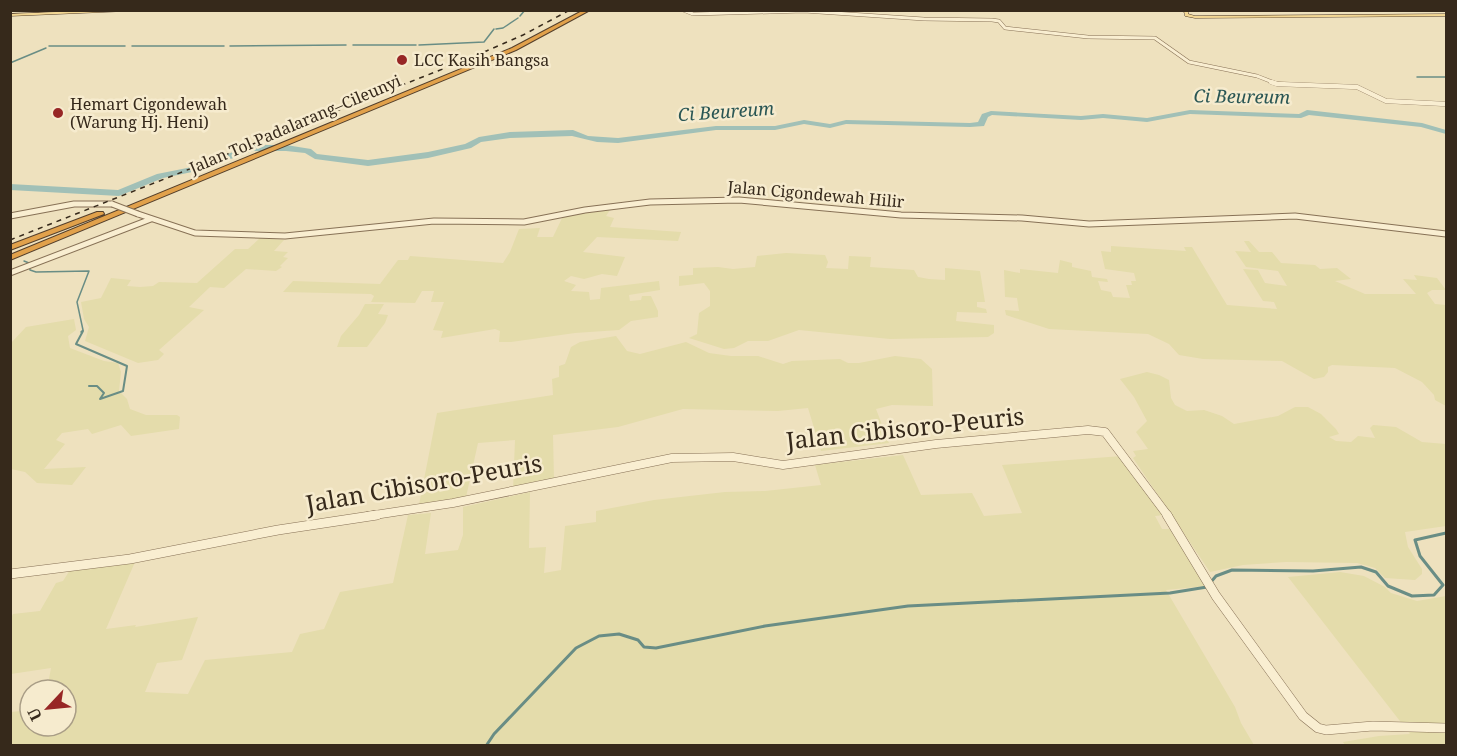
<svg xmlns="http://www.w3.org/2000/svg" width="1457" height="756" viewBox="0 0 1457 756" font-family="'Noto Serif',serif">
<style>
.farmland{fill:#e4dcab}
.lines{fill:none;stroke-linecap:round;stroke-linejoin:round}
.stream-far2{stroke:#698d85;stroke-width:1.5}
.stream-far1{stroke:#698d85;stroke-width:2}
.stream{stroke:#698d85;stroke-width:3}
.river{fill:#a1c0b7;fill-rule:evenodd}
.minor-far4-casing{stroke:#877156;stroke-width:4}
.minor-far3-casing{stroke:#877156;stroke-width:5}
.minor-far2-casing{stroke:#877156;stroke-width:7}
.minor-far1-casing{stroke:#877156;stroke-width:9}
.minor-casing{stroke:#877156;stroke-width:10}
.major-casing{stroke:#543f2b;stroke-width:1}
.highway-casing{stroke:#543f2b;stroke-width:2}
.minor-far4{stroke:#f9eed1;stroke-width:3}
.minor-far3{stroke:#f9eed1;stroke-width:4.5}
.minor-far2{stroke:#f9eed1;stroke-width:5}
.minor-far1{stroke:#f9eed1;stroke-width:8}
.minor{stroke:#f9eed1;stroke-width:9}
.major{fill:#f3d794;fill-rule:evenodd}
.highway{fill:#e1a14b;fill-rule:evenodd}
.rail{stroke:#36291b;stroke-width:1.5;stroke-dasharray:5 5;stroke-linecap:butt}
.minor-bridge-casing{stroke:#877156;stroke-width:7;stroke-linecap:butt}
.minor-bridge{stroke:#f9eed1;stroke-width:5}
.poi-dot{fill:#972625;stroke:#f6ebce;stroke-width:2}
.labels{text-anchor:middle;stroke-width:5;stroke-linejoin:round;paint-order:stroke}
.far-poi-label{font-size:16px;fill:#36291b;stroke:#f6ebce;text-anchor:start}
.far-street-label{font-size:16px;fill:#36291b;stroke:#f6ebce}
.far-water-label{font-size:18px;font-style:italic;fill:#2a5654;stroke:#f6ebce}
.near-street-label{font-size:24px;fill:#36291b;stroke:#f6ebce}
</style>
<rect width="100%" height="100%" fill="#eee1be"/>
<path class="farmland" d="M 610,210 L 606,216 L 614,218 L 610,227 L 681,232 L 678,241 L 597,237 L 583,252 L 625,257 L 617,276 L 602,274 L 584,279 L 571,276 L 564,281 L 576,285 L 571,291 L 589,292 L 590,300 L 600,299 L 601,288 L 659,281 L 660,290 L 629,295 L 630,301 L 641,300 L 642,296 L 651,296 L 658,311 L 658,317 L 631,321 L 619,330 L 575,333 L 511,342 L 499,342 L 500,331 L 495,329 L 441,338 L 443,331 L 433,330 L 444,302 L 431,302 L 434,291 L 422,291 L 415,303 L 371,302 L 374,296 L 371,294 L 283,292 L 293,281 L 380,284 L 398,260 L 408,260 L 410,256 L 503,263 L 510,252 L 519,229 L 540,228 L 537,237 L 553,237 L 563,216 Z
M 260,238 L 284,240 L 274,251 L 288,252 L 283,257 L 288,258 L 280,266 L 282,267 L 276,271 L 246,269 L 224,288 L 210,287 L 189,307 L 204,310 L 159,350 L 164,354 L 158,360 L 138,363 L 85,341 L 89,327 L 84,319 L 81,302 L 101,298 L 111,278 L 131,280 L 127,286 L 140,287 L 153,286 L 159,282 L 197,283 L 235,249 L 248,249 Z
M 1244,241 L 1249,241 L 1259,252 L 1272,252 L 1281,263 L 1315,265 L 1320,269 L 1337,268 L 1351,279 L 1335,281 L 1365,294 L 1416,294 L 1403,279 L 1417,280 L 1414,275 L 1437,278 L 1446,290 L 1432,290 L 1427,293 L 1435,304 L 1446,305 L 1446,406 L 1435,400 L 1434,395 L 1422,382 L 1395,368 L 1332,365 L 1328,367 L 1328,372 L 1324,377 L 1314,379 L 1282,361 L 1203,359 L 1179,355 L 1169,344 L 1148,334 L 1049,329 L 1006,315 L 1005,310 L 1019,311 L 1017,298 L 1005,297 L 1004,270 L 1020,273 L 1020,269 L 1058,273 L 1060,260 L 1072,263 L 1072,267 L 1091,271 L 1092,277 L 1107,279 L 1108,282 L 1098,281 L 1101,290 L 1111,292 L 1113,297 L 1130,298 L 1126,285 L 1132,285 L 1131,281 L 1136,281 L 1134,273 L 1105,269 L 1101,251 L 1111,252 L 1111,246 L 1186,251 L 1184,247 L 1192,247 L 1227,305 L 1277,309 L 1274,302 L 1263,301 L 1243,269 L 1258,270 L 1265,283 L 1287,286 L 1278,271 L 1246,267 L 1235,251 L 1251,252 Z
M 786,253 L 825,255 L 828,262 L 826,268 L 848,269 L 849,256 L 871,257 L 870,267 L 914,270 L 918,277 L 929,279 L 945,280 L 945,268 L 980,271 L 985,302 L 977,302 L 977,307 L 986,309 L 987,313 L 957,312 L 956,321 L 994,325 L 994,333 L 988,337 L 890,339 L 799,330 L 768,341 L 748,341 L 734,348 L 724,349 L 689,338 L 697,334 L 699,313 L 710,306 L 710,291 L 704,283 L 679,286 L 679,276 L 693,275 L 693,268 L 718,267 L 733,269 L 755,267 L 757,256 Z
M 365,304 L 384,304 L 378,314 L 388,315 L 385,323 L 367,347 L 337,347 L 341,336 L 359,315 Z
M 74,319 L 76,330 L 68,336 L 70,348 L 104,361 L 118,363 L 121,372 L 119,391 L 127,399 L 130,409 L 146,415 L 177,415 L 180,417 L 179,429 L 131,436 L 121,425 L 92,434 L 88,429 L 62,433 L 56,440 L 65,444 L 44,469 L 86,467 L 72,485 L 37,483 L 25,472 L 11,469 L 11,343 L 26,327 Z
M 616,336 L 627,351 L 640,354 L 686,342 L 709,353 L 731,356 L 758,356 L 783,364 L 792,361 L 840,359 L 848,363 L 859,363 L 895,356 L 921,359 L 932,369 L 933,406 L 892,405 L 876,409 L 889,443 L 821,451 L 808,408 L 778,411 L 683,409 L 618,427 L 553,435 L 554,480 L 513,490 L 515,440 L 478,443 L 466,497 L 419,505 L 437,413 L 553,395 L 552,379 L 559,377 L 559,366 L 565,364 L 571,347 L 580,342 Z
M 1147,372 L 1159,375 L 1169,380 L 1171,398 L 1175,405 L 1187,411 L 1204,410 L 1222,416 L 1234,424 L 1278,416 L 1295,407 L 1308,407 L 1321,414 L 1336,429 L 1339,434 L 1329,437 L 1336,441 L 1351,442 L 1358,436 L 1375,438 L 1370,428 L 1373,425 L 1396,427 L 1422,442 L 1446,444 L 1446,526 L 1405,532 L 1408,547 L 1422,569 L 1422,574 L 1415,580 L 1385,578 L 1375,568 L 1357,563 L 1286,562 L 1243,565 L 1210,572 L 1133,458 L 1136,456 L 1133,451 L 1148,449 L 1136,432 L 1147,421 L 1134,397 L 1120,379 Z
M 903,455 L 921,495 L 972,493 L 984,516 L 1022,513 L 1002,465 L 1122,456 L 1164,515 L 1155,516 L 1162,529 L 1172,529 L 1206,586 L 1166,590 L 1235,707 L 1241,723 L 1254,745 L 11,745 L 11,712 L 30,710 L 30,726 L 66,726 L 66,690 L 47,690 L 51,668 L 11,674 L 11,618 L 13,614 L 40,611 L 56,583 L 63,581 L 70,570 L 135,562 L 106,629 L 136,625 L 135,627 L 198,617 L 182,660 L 157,663 L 145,692 L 188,694 L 205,660 L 292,652 L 300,634 L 324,629 L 340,592 L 393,583 L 408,515 L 431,513 L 425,554 L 458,550 L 463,535 L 463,507 L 530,492 L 529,548 L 546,547 L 544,573 L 561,570 L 565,526 L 596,522 L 596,511 L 654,500 L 725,492 L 765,491 L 821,485 L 815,465 Z
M 1340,572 L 1364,576 L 1385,587 L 1391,593 L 1417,601 L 1446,596 L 1446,745 L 1345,745 L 1343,742 L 1379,736 L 1410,734 L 1288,577 Z"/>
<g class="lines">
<path class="stream-far2" d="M 520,16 L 525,10
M 496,29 L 503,28 L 518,18
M 353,45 L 416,45
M 419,45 L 484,42 L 494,29
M 49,46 L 125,46
M 132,46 L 224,46
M 230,46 L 346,45
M 10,63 L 46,48
M 1417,77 L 1446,77
M 24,261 L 29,263 L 30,270 L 36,272 L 89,271 L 77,302 L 83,330 L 81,332"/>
<path class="stream-far1" d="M 83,331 L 76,344 L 127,366 L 123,391 L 100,399 L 104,393 L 97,386 L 89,386"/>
<path class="stream" d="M 1211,582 L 1216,576 L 1232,570 L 1313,571 L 1361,567 L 1376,572 L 1388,586 L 1412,596 L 1434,595 L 1443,585 L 1420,556 L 1415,540 L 1446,533
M 486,746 L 494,734 L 576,648 L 599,636 L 619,634 L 638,640 L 644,647 L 656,648 L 765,626 L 908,606 L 1170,593 L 1207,587"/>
<path class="river" d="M 1190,110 L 1299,114 L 1307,110 L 1422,123 L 1446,130 L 1446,134 L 1421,127 L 1309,115 L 1301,118 L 1190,114 L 1147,122 L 1103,118 L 1081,120 L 992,115 L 988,117 L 984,126 L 970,127 L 846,124 L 830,128 L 804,124 L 775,130 L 716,130 L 618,143 L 597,142 L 572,136 L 510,138 L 481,142 L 471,148 L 428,158 L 368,166 L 315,159 L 305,153 L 286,151 L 253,151 L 197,171 L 163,178 L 119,196 L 10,190 L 10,184 L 118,190 L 157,174 L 192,167 L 252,145 L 286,145 L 311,149 L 317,154 L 368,160 L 428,152 L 465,144 L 479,137 L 510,132 L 573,130 L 588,136 L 618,138 L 716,126 L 775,126 L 804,120 L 830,124 L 846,120 L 970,123 L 978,122 L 982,114 L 991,111 L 1081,116 L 1103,114 L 1147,118 Z"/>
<defs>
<path id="minor-far4" d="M 683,10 L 693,14 L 804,11 L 924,19 L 992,20 L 999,21 L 1005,28 L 1088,37 L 1155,38 L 1189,62 L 1257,76 L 1275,83"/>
<path id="minor-far3" d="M 1271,82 L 1277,84 L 1357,87 L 1386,101 L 1446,104"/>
<path id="minor-far2" d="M 138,214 L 195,233 L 285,236 L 434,221 L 524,222 L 585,210 L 650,202 L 739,200 L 901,215 L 1022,218 L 1089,224 L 1295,216 L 1446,234
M 10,216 L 74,204 L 112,204
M 10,273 L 151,219"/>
<path id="minor-far1" d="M 368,516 L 453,503 L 672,458 L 733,457 L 783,465 L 936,444 L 1088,430 L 1105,432 L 1168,516"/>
<path id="minor" d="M 1167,515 L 1216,596 L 1303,716 L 1318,728 L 1326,730 L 1373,726 L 1446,728
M 10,574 L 130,559 L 278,530 L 377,515"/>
<path id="major" d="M 103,10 L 151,10 L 10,16 L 10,14 Z
M 1180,10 L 1188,12 L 1188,14 L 1195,16 L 1446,14 L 1446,16 L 1195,18 L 1185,16 L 1185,13 Z"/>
<path id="highway" d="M 584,10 L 590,10 L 516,50 L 10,260 L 10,255 L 512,48 Z
M 97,212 L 103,212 L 104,214 L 10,250 L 10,245 Z"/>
</defs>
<use href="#minor-far4" class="minor-far4-casing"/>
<use href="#minor-far3" class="minor-far3-casing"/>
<use href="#minor-far2" class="minor-far2-casing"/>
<use href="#minor-far1" class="minor-far1-casing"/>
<use href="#minor" class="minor-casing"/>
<use href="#major" class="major-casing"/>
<use href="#highway" class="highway-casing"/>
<use href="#minor-far4" class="minor-far4"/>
<use href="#minor-far3" class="minor-far3"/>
<use href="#minor-far2" class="minor-far2"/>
<use href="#minor-far1" class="minor-far1"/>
<use href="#minor" class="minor"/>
<use href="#major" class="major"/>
<use href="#highway" class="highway"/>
<path class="rail" d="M 10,240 L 468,59 L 523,35 L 570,10"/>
<defs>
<path id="minor-bridge" d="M 112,204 L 138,214"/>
</defs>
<use href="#minor-bridge" class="minor-bridge-casing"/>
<use href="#minor-bridge" class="minor-bridge"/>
</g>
<g class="poi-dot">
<circle cx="402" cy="60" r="6"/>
<circle cx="58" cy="113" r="6"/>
</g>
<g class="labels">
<g class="far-poi-label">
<text x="414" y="66">LCC Kasih Bangsa</text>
<text x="70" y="110">Hemart Cigondewah<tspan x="70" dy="18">(Warung Hj. Heni)</tspan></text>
</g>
<g class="far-street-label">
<text transform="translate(295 124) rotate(-23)" y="6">Jalan Tol Padalarang–Cileunyi</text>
<text transform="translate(816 194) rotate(5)" y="6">Jalan Cigondewah Hilir</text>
</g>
<g class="far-water-label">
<text transform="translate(1242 97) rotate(1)" y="6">Ci Beureum</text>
<text transform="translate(726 112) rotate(-4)" y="6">Ci Beureum</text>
</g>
<g class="near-street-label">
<text transform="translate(905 429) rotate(-6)" y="8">Jalan Cibisoro-Peuris</text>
<text transform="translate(424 484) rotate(-10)" y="8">Jalan Cibisoro-Peuris</text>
</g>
</g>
<rect width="1457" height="756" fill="none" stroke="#36291b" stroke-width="24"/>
<g transform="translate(48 708) rotate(244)"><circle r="28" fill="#f6ebce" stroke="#a99d86" stroke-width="1.5"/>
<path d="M0-4.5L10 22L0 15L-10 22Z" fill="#972625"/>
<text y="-9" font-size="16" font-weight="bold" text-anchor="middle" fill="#36291b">U</text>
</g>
</svg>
